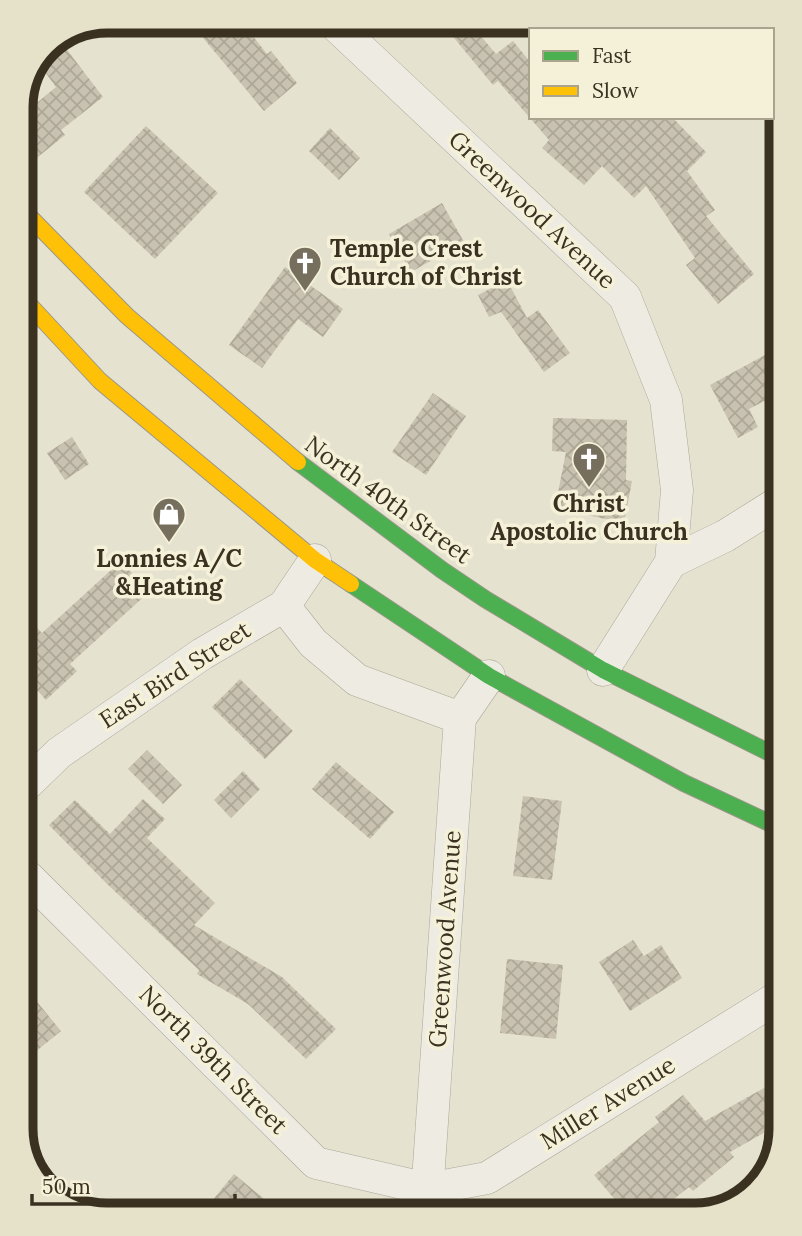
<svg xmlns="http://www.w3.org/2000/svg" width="802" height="1236" viewBox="0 0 802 1236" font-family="Lora,serif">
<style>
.building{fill:url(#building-cross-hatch)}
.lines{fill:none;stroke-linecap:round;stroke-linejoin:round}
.street-casing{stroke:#aba799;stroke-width:33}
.fast-casing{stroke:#9a9689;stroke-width:18}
.slow-casing{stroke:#9a9689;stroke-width:18}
.street{stroke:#eeece2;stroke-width:32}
.fast{stroke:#4caf50;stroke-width:16}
.slow{stroke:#ffc107;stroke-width:16}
.labels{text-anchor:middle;stroke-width:7;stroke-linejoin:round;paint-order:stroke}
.street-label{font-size:24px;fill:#3a3121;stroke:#f5f1d8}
.poi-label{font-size:24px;font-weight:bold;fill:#3a3121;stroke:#f5f1d8}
.rim{fill:none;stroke:#3a3121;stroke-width:9}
</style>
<defs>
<pattern id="building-cross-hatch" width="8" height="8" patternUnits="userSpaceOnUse" patternTransform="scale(1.75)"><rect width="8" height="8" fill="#c9c2b1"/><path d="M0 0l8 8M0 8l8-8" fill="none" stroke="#ada798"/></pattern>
</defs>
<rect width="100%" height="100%" fill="#e5e2d0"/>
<path class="building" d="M 189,21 L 241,21 L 267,54 L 271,51 L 297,83 L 264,111 Z
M 440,21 L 468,21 L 496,54 L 513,41 L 531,63 L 531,117 L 672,117 L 706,152 L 687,171 L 715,210 L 706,216 L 754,274 L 718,304 L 686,265 L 695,258 L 646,186 L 634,198 L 602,166 L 584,185 L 542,148 L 549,140 L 498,81 L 493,85 Z
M 61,42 L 103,97 L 61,130 L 65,135 L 33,161 L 22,147 L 21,116 L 56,87 L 39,64 L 43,56 Z
M 146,126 L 218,193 L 155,259 L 84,192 Z
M 330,128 L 360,158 L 339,180 L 309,151 Z
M 442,203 L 464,242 L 411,272 L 389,234 Z
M 285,267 L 343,309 L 323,337 L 298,319 L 262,368 L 229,345 Z
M 507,280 L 527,318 L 538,310 L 570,353 L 544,372 L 501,312 L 489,317 L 478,295 Z
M 774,350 L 775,392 L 772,397 L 749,409 L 758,427 L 738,438 L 710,385 Z
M 433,393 L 466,416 L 426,475 L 392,452 Z
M 553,418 L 627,420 L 626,480 L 632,481 L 624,523 L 555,508 L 566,452 L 552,451 Z
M 72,437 L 89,464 L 65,480 L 47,453 Z
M 121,561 L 149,592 L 70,664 L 77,671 L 46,700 L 26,678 L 25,615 L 42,633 Z
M 240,679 L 293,731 L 265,759 L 212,707 Z
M 147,750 L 182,785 L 163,804 L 128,769 Z
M 336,762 L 394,812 L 370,839 L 312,789 Z
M 243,771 L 260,789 L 231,818 L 214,800 Z
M 523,796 L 562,801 L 552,880 L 513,876 Z
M 143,799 L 165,819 L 147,838 L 215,903 L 194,925 L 282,977 L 336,1029 L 306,1059 L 248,1004 L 197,974 L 199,970 L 107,884 L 49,825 L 75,800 L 110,834 Z
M 633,940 L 644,956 L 661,945 L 682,978 L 630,1011 L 599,962 Z
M 507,959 L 563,965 L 556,1039 L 500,1033 Z
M 29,992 L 61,1031 L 29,1057 Z
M 780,1079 L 781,1123 L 730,1152 L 734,1157 L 693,1191 L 689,1187 L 664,1207 L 622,1208 L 594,1175 L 659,1122 L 655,1117 L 683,1095 L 705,1121 Z
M 234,1174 L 280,1212 L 202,1213 Z"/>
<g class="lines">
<defs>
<path id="street" d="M 331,21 L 625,297 L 666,400 L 677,490 L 671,562
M 284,606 L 313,643 L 357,680 L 460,718
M 603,670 L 671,562 L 725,536 L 776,504
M 27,784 L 59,753 L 202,654 L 284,606 L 315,560
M 28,877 L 316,1163 L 428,1189 L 487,1178 L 780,996
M 426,1209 L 460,718 L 489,676"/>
<path id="fast" d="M 298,462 L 442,570 L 485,599 L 603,670 L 778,757
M 351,584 L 489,676 L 684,783 L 778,827"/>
<path id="slow" d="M 22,209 L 127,316 L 298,462
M 23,298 L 100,381 L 315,560 L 351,584"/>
</defs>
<use href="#street" class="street-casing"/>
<use href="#fast" class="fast-casing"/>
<use href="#slow" class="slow-casing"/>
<use href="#street" class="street"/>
<use href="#fast" class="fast"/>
<use href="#slow" class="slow"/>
</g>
<defs>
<symbol id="church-pin" viewBox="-11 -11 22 30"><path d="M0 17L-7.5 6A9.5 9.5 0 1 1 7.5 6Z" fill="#766f5e" stroke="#f5f1d8"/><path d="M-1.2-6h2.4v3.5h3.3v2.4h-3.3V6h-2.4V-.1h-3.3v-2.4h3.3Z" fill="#fff"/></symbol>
<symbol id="shop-pin" viewBox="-11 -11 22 30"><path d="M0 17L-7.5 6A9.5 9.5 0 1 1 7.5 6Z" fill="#766f5e" stroke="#f5f1d8"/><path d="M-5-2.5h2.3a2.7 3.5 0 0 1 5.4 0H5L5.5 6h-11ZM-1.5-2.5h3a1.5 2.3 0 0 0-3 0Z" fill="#fff"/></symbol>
</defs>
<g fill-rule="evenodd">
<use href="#church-pin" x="286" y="244" width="38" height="52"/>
<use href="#church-pin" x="570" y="440" width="38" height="52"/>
<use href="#shop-pin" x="150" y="495" width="38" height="52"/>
</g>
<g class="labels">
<g class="street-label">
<text transform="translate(532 210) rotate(43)" y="8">Greenwood Avenue</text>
<text transform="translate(388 500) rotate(36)" y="8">North 40th Street</text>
<text transform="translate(175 675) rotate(-33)" y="8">East Bird Street</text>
<text transform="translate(445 939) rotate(-86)" y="8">Greenwood Avenue</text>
<text transform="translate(213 1060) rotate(45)" y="8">North 39th Street</text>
<text transform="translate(608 1103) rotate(-32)" y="8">Miller Avenue</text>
</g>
<g class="poi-label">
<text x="330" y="257" text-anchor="start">Temple Crest<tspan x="330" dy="28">Church of Christ</tspan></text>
<text x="589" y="512">Christ<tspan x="589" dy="28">Apostolic Church</tspan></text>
<text x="169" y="567">Lonnies A/C<tspan x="169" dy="28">&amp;Heating</tspan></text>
</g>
</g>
<path d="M0 0H802V1236H0ZM107 33H695A74 74 0 0 1 769 107V1129A74 74 0 0 1 695 1203H107A74 74 0 0 1 33 1129V107A74 74 0 0 1 107 33Z" fill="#e6e2c9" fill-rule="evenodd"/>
<path class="rim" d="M107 33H695A74 74 0 0 1 769 107V1129A74 74 0 0 1 695 1203H107A74 74 0 0 1 33 1129V107A74 74 0 0 1 107 33Z"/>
<rect x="529" y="28" width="245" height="91" fill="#f5f1d8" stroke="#aaa48f" stroke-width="2"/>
<rect x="543" y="51" width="35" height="10" fill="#4caf50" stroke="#aaa48f" stroke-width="2"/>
<text x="592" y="63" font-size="21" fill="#3a3121">Fast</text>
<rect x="543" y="86" width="35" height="10" fill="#ffc107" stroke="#aaa48f" stroke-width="2"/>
<text x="592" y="98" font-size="21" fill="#3a3121">Slow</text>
<path d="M32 1194v10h203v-10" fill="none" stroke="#3a3121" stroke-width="3.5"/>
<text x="42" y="1194" font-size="21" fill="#3a3121" stroke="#f5f1d8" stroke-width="5" paint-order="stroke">50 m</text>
</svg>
